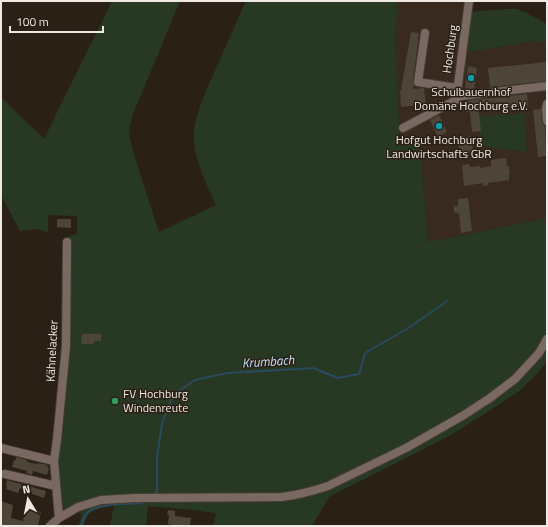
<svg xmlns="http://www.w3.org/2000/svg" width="548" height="527" viewBox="0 0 548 527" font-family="'Titillium Web',sans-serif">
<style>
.education{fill:#382a1e}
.green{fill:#283923}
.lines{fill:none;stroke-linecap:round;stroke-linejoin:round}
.stream{stroke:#294a60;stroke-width:2}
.building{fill:#4d4538}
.minor-casing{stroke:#463c33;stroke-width:10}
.minor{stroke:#7a6863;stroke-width:8}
.culture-dot{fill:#0f9aa8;stroke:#2a2016;stroke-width:1.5}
.leisure-dot{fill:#2e9e5b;stroke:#2a2016;stroke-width:1.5}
.labels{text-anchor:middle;stroke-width:3;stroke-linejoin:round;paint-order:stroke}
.street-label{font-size:12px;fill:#f0e8e2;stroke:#2a2016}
.poi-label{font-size:12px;fill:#f0e8e2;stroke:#2a2016}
.water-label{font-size:13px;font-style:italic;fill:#bde0f9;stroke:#2a2016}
</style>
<rect width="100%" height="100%" fill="#2a2016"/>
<path class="education" d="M 398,1 L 471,1 L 468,51 L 535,41 L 547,44 L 547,218 L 464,235 L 428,242 L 420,142 L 400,146 L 395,37 Z"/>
<path class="green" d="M 112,1 L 180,1 L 133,114 L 129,130 L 130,138 L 134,155 L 159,232 L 216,205 C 207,185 196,164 194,142 C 192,118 208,87 217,66 C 227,44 236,23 246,1 L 398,1 L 395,37 L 400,146 L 420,142 L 428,242 L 464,235 L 547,218 L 547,361 L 538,373 L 519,391 L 486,413 L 449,436 L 329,497 L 312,526 L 213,526 L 216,513 L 192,510 L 148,506 L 146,526 L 110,526 L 114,506 C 106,507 95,508 89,514 C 86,517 85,522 83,526 L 78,526 L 82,514 L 59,507 L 56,463 L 64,346 L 66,241 L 69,236 L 77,234 L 77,216 L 48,215 L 48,232 L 36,229 L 20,231 L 1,195 L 1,97 L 44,139 Z
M 505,9 L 516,9 L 525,12 L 547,24 L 547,44 L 535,41 L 468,52 L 464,47 L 470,12 Z
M 524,113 L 527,152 L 481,146 L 479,131 L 479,117 Z"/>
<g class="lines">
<path class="stream" d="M 153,494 L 157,491 L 157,458 L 162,423 L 173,395 L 195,380 L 227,373 L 313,368 L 338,378 L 359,374 L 365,353 L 410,327 L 447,301
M 81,526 C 83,522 84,517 86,514 C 92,506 113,504 123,504 C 129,503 136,504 142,503"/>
</g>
<path class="building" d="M 411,32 L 419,33 L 413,81 L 414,85 L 413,89 L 424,88 L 426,104 L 401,107 L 400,91 L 401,90 Z
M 547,62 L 547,81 L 490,87 L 488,68 Z
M 468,66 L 477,68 L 474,89 L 465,89 Z
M 527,94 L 528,105 L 479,111 L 481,131 L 472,132 L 470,112 L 466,112 L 464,101 Z
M 541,109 L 542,122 L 543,124 L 545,126 L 546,131 L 545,131 L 547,156 L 538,157 L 533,110 Z
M 439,115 L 447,132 L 438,137 L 430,120 Z
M 471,136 L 473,151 L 461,152 L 461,148 L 459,148 L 458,142 L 460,141 L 460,137 Z
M 506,158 L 507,166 L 509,166 L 510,174 L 509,174 L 509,180 L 488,183 L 488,185 L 483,186 L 483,183 L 464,186 L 462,165 L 469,164 L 470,167 L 480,166 L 480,168 L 491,166 L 491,160 Z
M 468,198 L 472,231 L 461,233 L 459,214 L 454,212 L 454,206 L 458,206 L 458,199 Z
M 57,219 L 71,219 L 71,228 L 57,227 Z
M 82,334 L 101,334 L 101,341 L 94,341 L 94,344 L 81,344 Z
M 16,457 L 27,460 L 27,462 L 37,464 L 38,463 L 48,465 L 47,467 L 49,468 L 47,475 L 33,471 L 32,475 L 26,473 L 27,471 L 12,467 L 14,460 L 16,460 Z
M 7,480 L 46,491 L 44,498 L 32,494 L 32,492 L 20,488 L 18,493 L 6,489 L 7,486 L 6,486 Z
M 1,501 L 13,505 L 11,518 L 23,521 L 24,517 L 25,517 L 27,508 L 41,512 L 38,526 L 1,526 Z
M 168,510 L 175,511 L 175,516 L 191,518 L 190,526 L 175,526 L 168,524 L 169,515 L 167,515 Z"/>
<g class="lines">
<defs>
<path id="minor" d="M 425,33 L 418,82 L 457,88
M 456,100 L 461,96 L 547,86
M 547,104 L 546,110 L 547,121
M 403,128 L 456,100 L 469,1
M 1,448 L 54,461
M 5,474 L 56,486
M 59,518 L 54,461 L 57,440 L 66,346 L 67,242
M 50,526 L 59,518 L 78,507 L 101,500 L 136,498 L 282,497 C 298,495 313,491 328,486 L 406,448 L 464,415 L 490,398 L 515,379 L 539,353 L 547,339"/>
</defs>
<use href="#minor" class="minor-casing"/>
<use href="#minor" class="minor"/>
</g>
<g class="culture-dot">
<circle cx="471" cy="78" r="4"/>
<circle cx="439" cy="126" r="4"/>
</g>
<circle class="leisure-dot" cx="115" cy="401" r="4"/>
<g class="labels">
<g class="street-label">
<text transform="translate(450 49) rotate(-82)" y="4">Hochburg</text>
<text transform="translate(52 351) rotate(-87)" y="4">Kähnelacker</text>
</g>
<g class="poi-label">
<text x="471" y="96">Schulbauernhof<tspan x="471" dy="14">Domäne Hochburg e.V.</tspan></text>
<text x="439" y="144">Hofgut Hochburg<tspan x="439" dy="14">Landwirtschafts GbR</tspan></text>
<text x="123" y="398" text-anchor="start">FV Hochburg<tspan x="123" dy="14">Windenreute</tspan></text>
</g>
<g class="water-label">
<text transform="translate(268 361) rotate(-4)" y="5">Krumbach</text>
</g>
</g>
<rect width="548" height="527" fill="none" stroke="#f0e8e2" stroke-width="4"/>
<g transform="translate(28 499) rotate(350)" stroke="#2a2016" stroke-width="3" paint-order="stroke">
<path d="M0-3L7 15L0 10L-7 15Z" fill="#f0e8e2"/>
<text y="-6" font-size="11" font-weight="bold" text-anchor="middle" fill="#f0e8e2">N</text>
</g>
<path d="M10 26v6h93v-6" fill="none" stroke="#f0e8e2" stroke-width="2"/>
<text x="16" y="26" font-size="12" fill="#f0e8e2" stroke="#2a2016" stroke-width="3" paint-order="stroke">100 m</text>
</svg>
